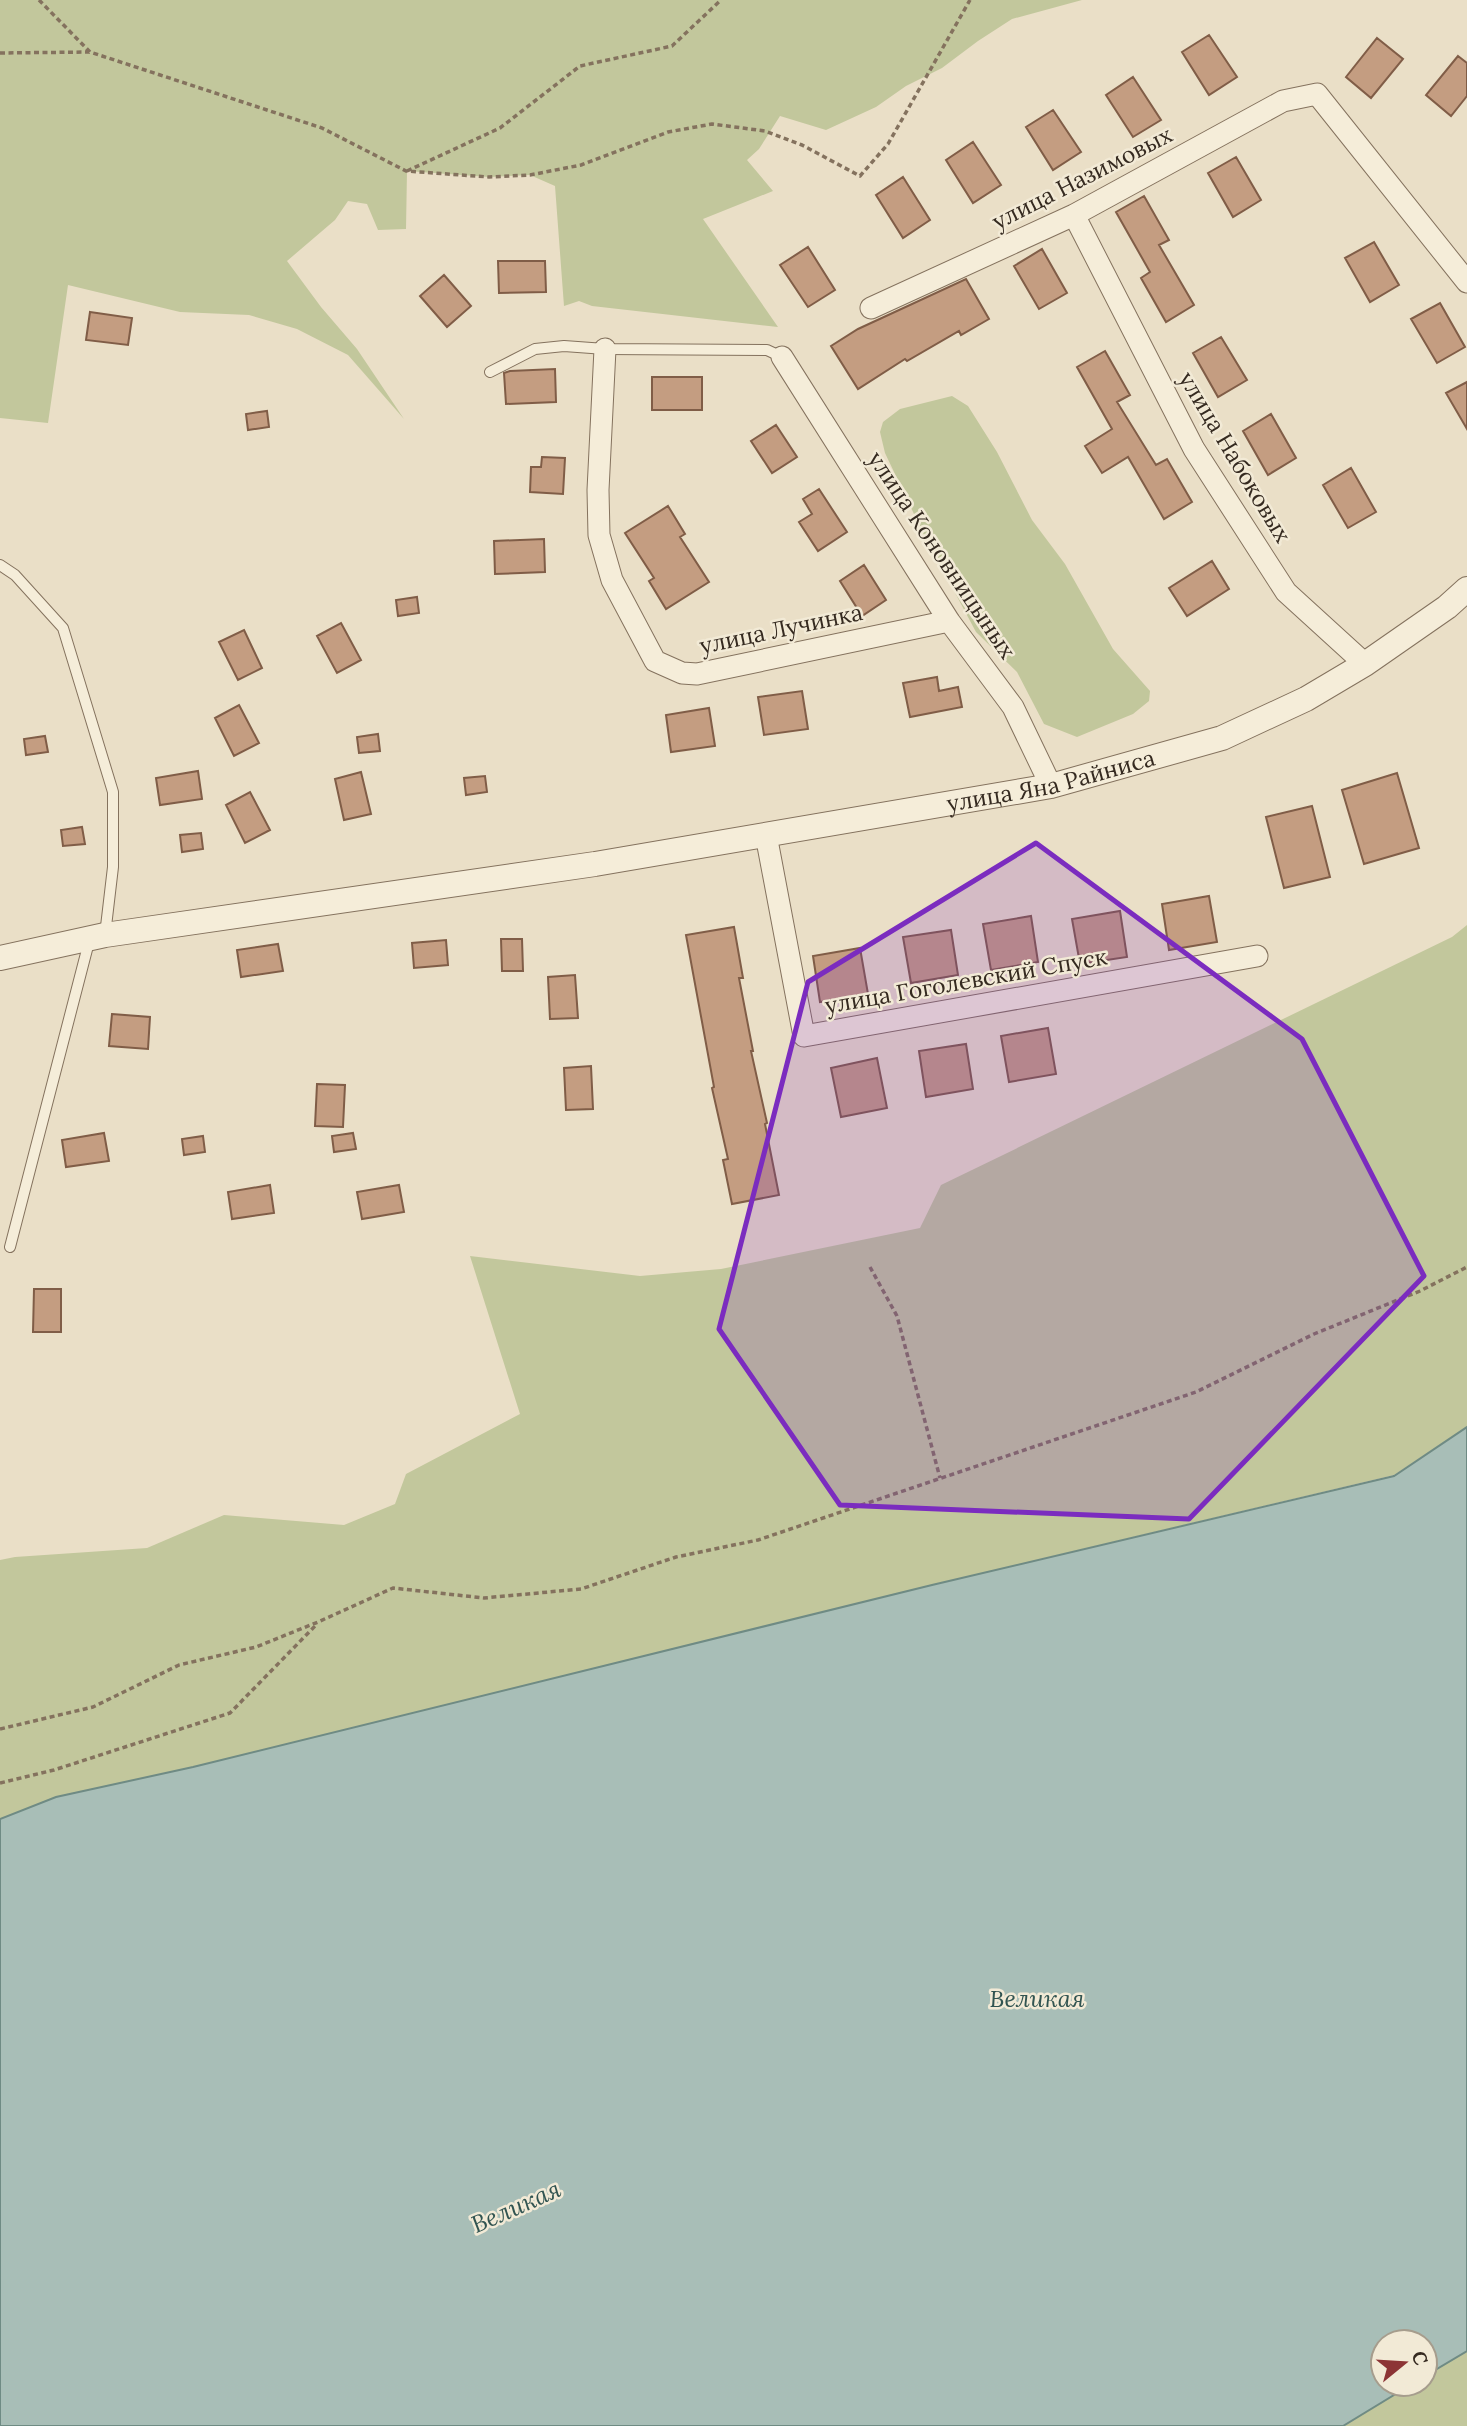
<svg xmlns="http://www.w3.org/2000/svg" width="1467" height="2426" viewBox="0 0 1467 2426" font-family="Lora,serif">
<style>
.green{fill:#c2c79c}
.water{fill:#a8beb7;stroke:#6f8b84;stroke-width:2}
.building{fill:#c49d81;stroke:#805d47;stroke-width:2}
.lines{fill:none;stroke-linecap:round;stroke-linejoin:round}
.service-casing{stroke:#84725e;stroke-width:12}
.minor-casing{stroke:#84725e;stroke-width:23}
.tertiary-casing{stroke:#84725e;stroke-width:26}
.path{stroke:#84725e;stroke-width:3.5;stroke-dasharray:5 3.5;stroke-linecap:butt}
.service{stroke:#f5edd9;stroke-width:10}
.minor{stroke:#f5edd9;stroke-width:21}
.tertiary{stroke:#f5edd9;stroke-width:24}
.marked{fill:#7b2cbf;fill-opacity:0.2;stroke:#7b2cbf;stroke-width:5;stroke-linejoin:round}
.labels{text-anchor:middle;stroke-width:5;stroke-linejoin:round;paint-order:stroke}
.street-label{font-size:23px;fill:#352a20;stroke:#f2ead6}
.water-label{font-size:24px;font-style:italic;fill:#315451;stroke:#f2ead6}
</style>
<rect width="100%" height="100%" fill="#eadfc7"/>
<path class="green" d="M 0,0 L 1082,0 L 1012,19 L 978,41 L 942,68 L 906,86 L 876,107 L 826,130 L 780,116 L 759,149 L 747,160 L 773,191 L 703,219 L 778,327 L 592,306 L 579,301 L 564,306 L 555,186 L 530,175 L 489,177 L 407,171 L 406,229 L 378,230 L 367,204 L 348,201 L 335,220 L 287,261 L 321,307 L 357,349 L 404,419 L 348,355 L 297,329 L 249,315 L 180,312 L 68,285 L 48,423 L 0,418 Z
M 952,396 L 968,406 L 997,452 L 1032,520 L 1065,564 L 1113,649 L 1150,691 L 1149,701 L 1133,714 L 1077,737 L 1044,724 L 1017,672 L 976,632 L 923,533 L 885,453 L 880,432 L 883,422 L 900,409 Z
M 1467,925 L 1467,1427 L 1394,1475 L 932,1585 L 193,1767 L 57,1797 L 0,1819 L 0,1560 L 15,1557 L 147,1548 L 224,1515 L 344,1525 L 395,1504 L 406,1474 L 520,1414 L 470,1256 L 640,1276 L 721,1269 L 920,1228 L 941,1185 L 1452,937 Z
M 1467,2351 L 1467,2426 L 1343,2426 L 1412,2384 L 1425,2384 L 1425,2376 Z"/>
<path class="water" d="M 1467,1427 L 1467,2351 L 1425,2376 L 1425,2342 L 1383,2342 L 1383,2384 L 1412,2384 L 1343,2426 L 0,2426 L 0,1819 L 56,1797 L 193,1767 L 932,1585 L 1394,1476 Z"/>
<path class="building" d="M 1209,35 L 1237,77 L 1209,95 L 1182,52 Z
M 1377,38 L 1403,59 L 1371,98 L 1346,77 Z
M 1458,56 L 1467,63 L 1467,96 L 1451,116 L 1426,95 Z
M 1133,77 L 1161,120 L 1133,137 L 1106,95 Z
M 1053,110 L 1081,152 L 1053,170 L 1026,127 Z
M 973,142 L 1001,185 L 973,203 L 946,160 Z
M 1236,157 L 1261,200 L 1233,217 L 1208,173 Z
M 903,177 L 930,220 L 903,238 L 876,195 Z
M 1144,196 L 1169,240 L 1159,245 L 1194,305 L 1166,322 L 1141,278 L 1150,272 L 1116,212 Z
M 1374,242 L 1399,285 L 1370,302 L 1345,258 Z
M 808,247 L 835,290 L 808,307 L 780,265 Z
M 1042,249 L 1067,293 L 1039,309 L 1014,266 Z
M 498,261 L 545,261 L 546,292 L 499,293 Z
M 444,275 L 471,306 L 447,327 L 420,296 Z
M 966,279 L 989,319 L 961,335 L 959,331 L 907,361 L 905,359 L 858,389 L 831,346 L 858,329 Z
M 1440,303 L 1465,347 L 1437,363 L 1411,319 Z
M 90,312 L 132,318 L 128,345 L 86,340 Z
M 1221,337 L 1247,380 L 1218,397 L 1193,353 Z
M 1105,351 L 1130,395 L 1117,402 L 1156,465 L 1167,459 L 1192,502 L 1164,519 L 1128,457 L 1102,473 L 1085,446 L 1112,429 L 1077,367 Z
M 555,369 L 556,402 L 506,404 L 504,373 L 510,371 Z
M 652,377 L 702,377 L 702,410 L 652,410 Z
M 1467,382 L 1467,429 L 1446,393 Z
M 267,411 L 269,427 L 248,430 L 246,414 Z
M 1271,414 L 1296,458 L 1268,475 L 1243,431 Z
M 776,425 L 797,457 L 772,473 L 751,441 Z
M 542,457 L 565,458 L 563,494 L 530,492 L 531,467 L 541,467 Z
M 1351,468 L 1376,512 L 1348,528 L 1323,485 Z
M 819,489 L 847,532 L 818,551 L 799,522 L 812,514 L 803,499 Z
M 668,506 L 685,534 L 680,537 L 709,582 L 666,609 L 649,581 L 654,578 L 625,533 Z
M 544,539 L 545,572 L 495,574 L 494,541 Z
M 1212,561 L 1229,589 L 1187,616 L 1169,588 Z
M 864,565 L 886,600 L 862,616 L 840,581 Z
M 417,597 L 419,613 L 398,616 L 396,600 Z
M 341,623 L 361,660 L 337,673 L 317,636 Z
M 244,630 L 262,668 L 238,680 L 219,642 Z
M 937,677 L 939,691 L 958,687 L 962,707 L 910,717 L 903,683 Z
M 802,691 L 808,729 L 764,735 L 758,697 Z
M 239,705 L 259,743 L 234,756 L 215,718 Z
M 709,708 L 715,746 L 671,752 L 666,715 Z
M 378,734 L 380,751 L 359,753 L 357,737 Z
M 45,736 L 48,752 L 26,755 L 24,739 Z
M 198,771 L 202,799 L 160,805 L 156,778 Z
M 361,772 L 371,814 L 344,820 L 335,779 Z
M 1397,773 L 1419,848 L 1364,864 L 1342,790 Z
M 485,776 L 487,792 L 466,795 L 464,778 Z
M 250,792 L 270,830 L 245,843 L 226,805 Z
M 1312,806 L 1330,877 L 1284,888 L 1266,817 Z
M 82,827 L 85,844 L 63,846 L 61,830 Z
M 201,833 L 203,849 L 182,852 L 180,835 Z
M 1209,896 L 1217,942 L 1169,950 L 1162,904 Z
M 1120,911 L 1127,957 L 1080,964 L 1072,919 Z
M 1031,916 L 1038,962 L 991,970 L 983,924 Z
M 734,927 L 743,978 L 739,978 L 753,1051 L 751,1051 L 767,1123 L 765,1124 L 779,1195 L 732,1204 L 723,1160 L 728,1159 L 712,1088 L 714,1087 L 686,935 Z
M 951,930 L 958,975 L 911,983 L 903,937 Z
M 501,939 L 522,939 L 523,971 L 502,971 Z
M 446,940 L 448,965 L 414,968 L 412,943 Z
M 278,944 L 283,971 L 241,977 L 237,950 Z
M 860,948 L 868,994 L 820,1002 L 813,956 Z
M 575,975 L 578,1018 L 550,1019 L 548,977 Z
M 112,1014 L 150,1017 L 148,1049 L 109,1046 Z
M 1048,1028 L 1056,1074 L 1009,1082 L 1001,1036 Z
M 966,1044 L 973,1089 L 926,1097 L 919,1051 Z
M 877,1058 L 887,1108 L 841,1117 L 831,1068 Z
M 591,1066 L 593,1109 L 566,1110 L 564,1068 Z
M 317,1084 L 345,1085 L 343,1127 L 315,1126 Z
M 104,1133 L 109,1161 L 66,1167 L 62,1140 Z
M 353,1133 L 356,1149 L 334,1152 L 332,1136 Z
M 203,1136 L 205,1152 L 184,1155 L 182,1139 Z
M 270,1185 L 274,1213 L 232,1219 L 228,1192 Z
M 399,1185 L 404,1212 L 362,1219 L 357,1192 Z
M 34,1289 L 61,1289 L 61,1332 L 33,1332 Z"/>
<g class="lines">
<defs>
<path id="service" d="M 490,372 L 535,349 L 564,346 L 605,349 L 767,350 L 782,357
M 0,565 L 15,575 L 63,628 L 113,792 L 113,867 L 105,935
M 10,1247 L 90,938"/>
<path id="minor" d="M 1074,215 L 1194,449 L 1286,592 L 1365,664
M 871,308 L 1074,215 L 1283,101 L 1317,94 L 1467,282
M 605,349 L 598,490 L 599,535 L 612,580 L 655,661 L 682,673 L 697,674 L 949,621
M 782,357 L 949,621 L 1013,707 L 1051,786
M 766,835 L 804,1036 L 1257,956"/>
<g id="tertiary">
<path id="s1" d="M 0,958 L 105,935 L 595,864 L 1051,786 L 1222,738 L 1306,699 L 1365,664 L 1447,607 L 1467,589"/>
</g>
</defs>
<use href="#service" class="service-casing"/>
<use href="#minor" class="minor-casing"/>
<use href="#tertiary" class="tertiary-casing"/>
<path class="path" d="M 39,0 L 90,52
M 0,53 L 90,52 L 322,128 L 406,171 L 489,177 L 530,175 L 581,165 L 668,132 L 712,124 L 765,131 L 802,145 L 860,176 L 888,144 L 970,0
M 407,171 L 500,128 L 580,66 L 672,46 L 721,0
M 870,1267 L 897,1316 L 940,1478
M 0,1729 L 93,1707 L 179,1665 L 256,1647 L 318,1622 L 393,1588 L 484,1598 L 581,1589 L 676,1557 L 758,1540 L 1196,1392 L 1314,1334 L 1420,1291 L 1467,1267
M 0,1783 L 54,1770 L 230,1713 L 317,1624"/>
<use href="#service" class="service"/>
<use href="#minor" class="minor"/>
<use href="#tertiary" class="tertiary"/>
</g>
<path class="marked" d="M 1036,843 L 1302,1039 L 1424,1276 L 1189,1519 L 840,1505 L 719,1329 L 808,982 Z"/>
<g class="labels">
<g class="street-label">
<text transform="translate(1082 178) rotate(-27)" y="8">улица Назимовых</text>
<text transform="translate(1235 457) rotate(59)" y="8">улица Набоковых</text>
<text transform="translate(942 555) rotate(56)" y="8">улица Коновницыных</text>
<text transform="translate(781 629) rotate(-12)" y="8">улица Лучинка</text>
<text dy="8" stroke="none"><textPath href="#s1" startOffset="1066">улица Яна Райниса</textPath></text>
<text transform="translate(966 981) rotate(-10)" y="8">улица Гоголевский Спуск</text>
</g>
<g class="water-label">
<text x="1037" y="2007">Великая</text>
<text transform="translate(516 2207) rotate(-24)" y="8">Великая</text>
</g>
</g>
<g transform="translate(1404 2363) rotate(72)"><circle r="33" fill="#f2ead6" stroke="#a69d8d" stroke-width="2"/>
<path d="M0-5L12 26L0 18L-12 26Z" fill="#8c3435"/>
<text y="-10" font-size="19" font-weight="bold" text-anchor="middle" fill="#352a20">С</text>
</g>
</svg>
